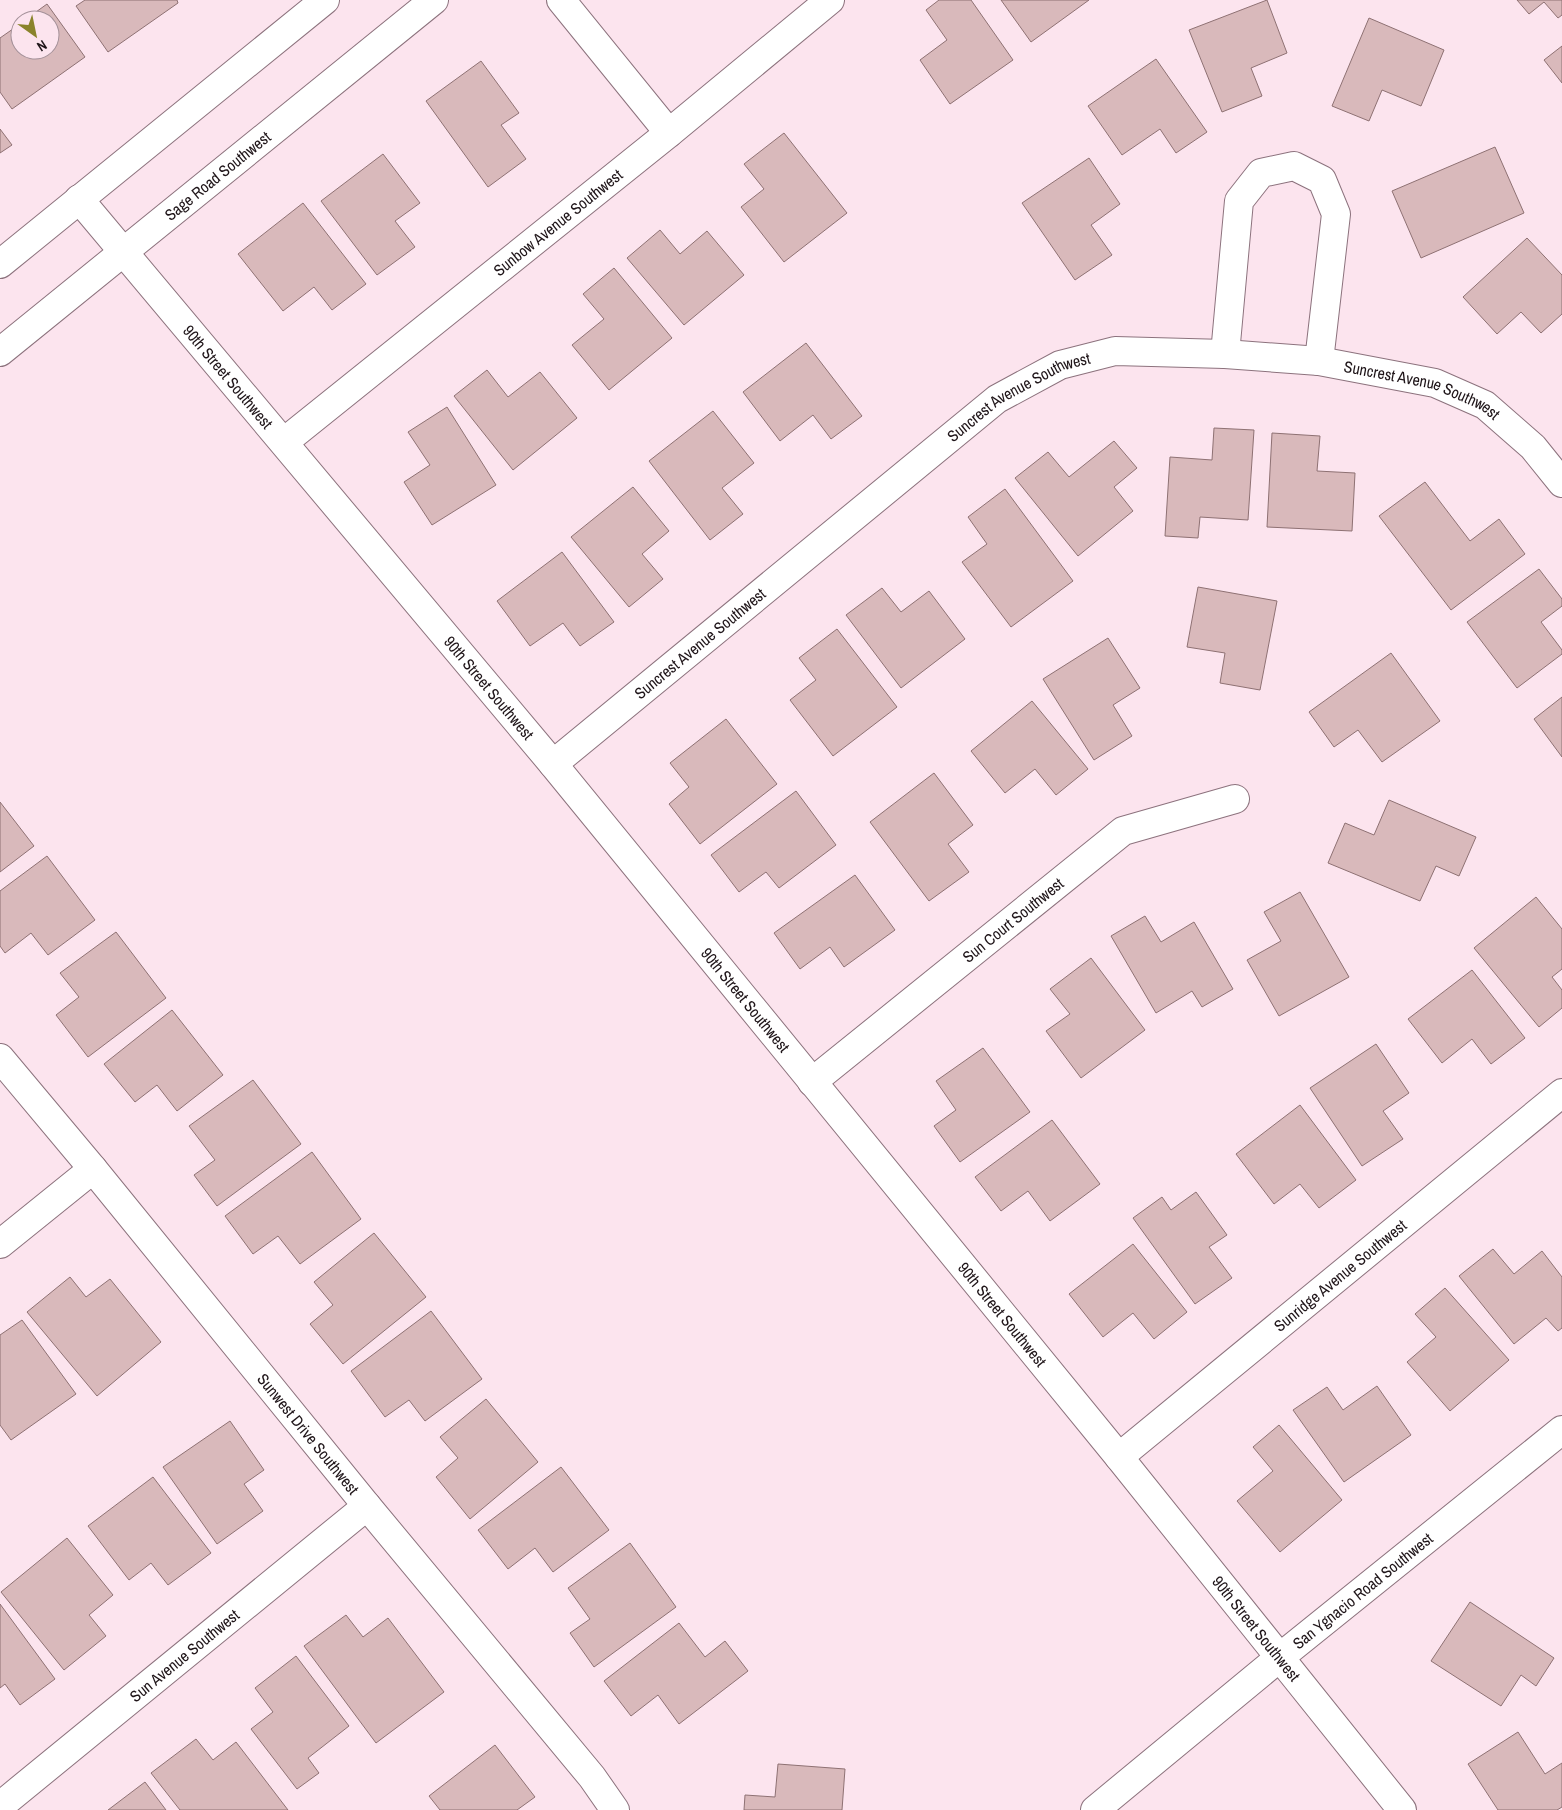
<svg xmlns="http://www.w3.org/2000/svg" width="1562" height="1810" viewBox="0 0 1562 1810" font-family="'Archivo Narrow',sans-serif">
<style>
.building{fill:#d9b9bb;stroke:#8e7173}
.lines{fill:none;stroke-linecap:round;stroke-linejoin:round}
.minor-casing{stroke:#8c727d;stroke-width:30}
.tertiary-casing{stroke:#8c727d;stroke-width:30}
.minor{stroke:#fff;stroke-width:28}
.tertiary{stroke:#fff;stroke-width:28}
.labels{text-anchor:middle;stroke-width:4;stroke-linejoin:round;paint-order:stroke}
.street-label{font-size:16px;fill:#1f1519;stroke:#fce4ee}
</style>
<rect width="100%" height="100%" fill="#fce4ee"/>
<path class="building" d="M 85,0 L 177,0 L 178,3 L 108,52 L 76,6 Z
M 939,0 L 971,0 L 1013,60 L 950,104 L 920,60 L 947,40 L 926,10 Z
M 1001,0 L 1089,0 L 1031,42 Z
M 1267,0 L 1287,53 L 1251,68 L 1262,96 L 1222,112 L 1189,30 Z
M 1517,0 L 1562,0 L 1562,15 L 1558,18 L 1544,2 L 1529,14 Z
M 47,4 L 85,57 L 12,109 L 0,92 L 0,38 L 20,24 L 20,50 L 50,50 L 50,20 L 25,20 Z
M 1369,18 L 1444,50 L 1421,106 L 1382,90 L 1369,121 L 1332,106 Z
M 1562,46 L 1562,83 L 1544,60 Z
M 1156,59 L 1207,132 L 1176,153 L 1160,129 L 1122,155 L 1088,106 Z
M 481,61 L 519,113 L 501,125 L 526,159 L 488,187 L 426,101 Z
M 0,129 L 12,145 L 0,153 Z
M 784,133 L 847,213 L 784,262 L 741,207 L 764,189 L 744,164 Z
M 1495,147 L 1524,213 L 1421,258 L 1392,191 Z
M 383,154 L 420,203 L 395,221 L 415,247 L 377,275 L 321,201 Z
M 1089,158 L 1120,204 L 1091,225 L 1112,255 L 1075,280 L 1022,203 Z
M 303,203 L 366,284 L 332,310 L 314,287 L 283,311 L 238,254 Z
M 660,230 L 680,254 L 707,231 L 744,275 L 684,325 L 627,258 Z
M 1527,238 L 1562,275 L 1562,314 L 1541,333 L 1521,312 L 1497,334 L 1463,297 Z
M 614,268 L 672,338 L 609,390 L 572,345 L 604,319 L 583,294 Z
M 806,343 L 862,416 L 831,439 L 813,415 L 780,441 L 743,392 Z
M 487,370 L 508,397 L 540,372 L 577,418 L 513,470 L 454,396 Z
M 447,407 L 496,485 L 432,525 L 404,482 L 430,465 L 408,432 Z
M 713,411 L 754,463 L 722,488 L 743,514 L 710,540 L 649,461 Z
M 1214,428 L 1254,430 L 1248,520 L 1200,517 L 1198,538 L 1165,536 L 1170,457 L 1212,460 Z
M 1272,433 L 1320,436 L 1317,471 L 1355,473 L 1352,531 L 1267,527 Z
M 1114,441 L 1137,468 L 1114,487 L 1133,511 L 1078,556 L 1015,478 L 1048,452 L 1069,477 Z
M 1425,482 L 1470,541 L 1499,519 L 1525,554 L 1451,610 L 1379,516 Z
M 633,487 L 669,531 L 642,554 L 663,579 L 629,607 L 571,537 Z
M 1005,489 L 1073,581 L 1011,627 L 962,562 L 987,544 L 968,517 Z
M 562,552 L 614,622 L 580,646 L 563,623 L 530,646 L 497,601 Z
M 1539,569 L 1562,599 L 1562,606 L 1541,622 L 1562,650 L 1562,654 L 1517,688 L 1467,622 Z
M 1198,587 L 1277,601 L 1260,690 L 1220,683 L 1225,653 L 1187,647 Z
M 882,588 L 901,612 L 929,591 L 965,639 L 901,688 L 846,615 Z
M 837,629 L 897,707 L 833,756 L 790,700 L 816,680 L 799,658 Z
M 1108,638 L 1140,688 L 1113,705 L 1132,736 L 1094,760 L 1043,679 Z
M 1391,653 L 1440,721 L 1382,762 L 1358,730 L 1334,747 L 1309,712 Z
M 1562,697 L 1562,757 L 1534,719 Z
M 1032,701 L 1088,769 L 1056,795 L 1035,769 L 1005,793 L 971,751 Z
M 726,719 L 777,784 L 700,844 L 669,804 L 689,787 L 670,763 Z
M 934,773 L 973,825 L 948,844 L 969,872 L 929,901 L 870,822 Z
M 796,791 L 836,845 L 779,888 L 766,872 L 739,892 L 711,855 Z
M 1389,800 L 1476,837 L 1459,876 L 1436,866 L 1420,901 L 1328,863 L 1345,823 L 1374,835 Z
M 0,802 L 34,846 L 0,872 Z
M 47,856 L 95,920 L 48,955 L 31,933 L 5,953 L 0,946 L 0,891 Z
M 855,875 L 895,930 L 844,967 L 830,947 L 800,969 L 774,933 Z
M 1300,892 L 1349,977 L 1279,1016 L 1247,960 L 1281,941 L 1264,912 Z
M 1536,897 L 1562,929 L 1562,969 L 1552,977 L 1562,990 L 1562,1008 L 1539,1027 L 1474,948 Z
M 1145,916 L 1161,942 L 1194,922 L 1233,989 L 1202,1007 L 1192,991 L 1156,1013 L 1111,936 Z
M 116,932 L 166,998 L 88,1057 L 56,1015 L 79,997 L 60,973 Z
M 1091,958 L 1145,1030 L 1081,1078 L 1046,1031 L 1070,1014 L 1050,989 Z
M 1472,970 L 1525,1038 L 1491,1064 L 1472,1039 L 1442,1063 L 1408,1019 Z
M 172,1010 L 223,1075 L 177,1111 L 157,1085 L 135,1102 L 104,1064 Z
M 1376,1044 L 1409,1093 L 1383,1111 L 1403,1139 L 1362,1166 L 1310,1088 Z
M 983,1048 L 1030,1112 L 960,1162 L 934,1126 L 956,1110 L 936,1081 Z
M 253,1080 L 301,1144 L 217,1206 L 194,1175 L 215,1160 L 189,1126 Z
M 1300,1105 L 1356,1180 L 1319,1208 L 1300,1184 L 1274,1204 L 1236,1154 Z
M 1052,1120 L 1100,1184 L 1050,1221 L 1028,1191 L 1001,1211 L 975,1177 Z
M 312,1152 L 361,1219 L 300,1264 L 278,1236 L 253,1254 L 225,1216 Z
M 1196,1192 L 1227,1235 L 1209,1247 L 1232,1278 L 1195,1304 L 1133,1218 L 1162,1197 L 1171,1210 Z
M 374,1233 L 426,1297 L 343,1364 L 310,1324 L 333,1305 L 314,1282 Z
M 1133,1244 L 1187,1312 L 1154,1339 L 1133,1313 L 1103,1337 L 1069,1294 Z
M 1493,1249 L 1514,1274 L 1542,1251 L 1562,1277 L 1562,1328 L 1558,1331 L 1546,1318 L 1514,1344 L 1459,1276 Z
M 70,1277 L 86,1297 L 110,1279 L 161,1342 L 97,1396 L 27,1312 Z
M 1445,1288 L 1509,1360 L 1450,1411 L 1407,1362 L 1436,1337 L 1415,1314 Z
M 431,1311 L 482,1379 L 425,1421 L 409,1400 L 385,1417 L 351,1371 Z
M 22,1320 L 76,1394 L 11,1440 L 0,1425 L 0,1335 Z
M 1377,1386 L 1411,1435 L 1344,1482 L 1293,1410 L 1327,1387 L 1343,1410 Z
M 486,1399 L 538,1462 L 470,1519 L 436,1477 L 458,1458 L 440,1437 Z
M 230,1421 L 264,1470 L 244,1484 L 263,1511 L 217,1544 L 163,1467 Z
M 1279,1425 L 1342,1500 L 1280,1552 L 1237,1501 L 1273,1471 L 1253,1447 Z
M 561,1467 L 609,1530 L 553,1572 L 535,1548 L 508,1569 L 478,1530 Z
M 153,1477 L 211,1553 L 168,1585 L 151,1563 L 129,1580 L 88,1526 Z
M 67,1538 L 113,1595 L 89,1615 L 106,1636 L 64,1670 L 1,1592 Z
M 630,1543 L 676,1607 L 594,1667 L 570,1633 L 590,1619 L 568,1588 Z
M 1470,1602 L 1554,1658 L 1536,1686 L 1521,1675 L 1501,1706 L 1431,1661 Z
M 0,1604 L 55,1679 L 20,1705 L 5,1684 L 0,1688 Z
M 346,1615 L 363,1637 L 388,1618 L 444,1692 L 376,1743 L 304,1646 Z
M 679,1623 L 705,1657 L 725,1641 L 748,1671 L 679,1724 L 658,1695 L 631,1716 L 604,1681 Z
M 296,1656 L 349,1726 L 308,1758 L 319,1773 L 297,1789 L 251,1729 L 273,1712 L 255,1688 Z
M 1518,1732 L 1545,1774 L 1562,1763 L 1562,1807 L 1557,1810 L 1498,1810 L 1468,1764 Z
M 196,1739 L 213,1760 L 236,1742 L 288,1810 L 180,1810 L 151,1773 Z
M 495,1745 L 535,1797 L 517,1810 L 440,1810 L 429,1796 Z
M 778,1764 L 845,1769 L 842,1810 L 744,1810 L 745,1795 L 775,1797 Z
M 145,1782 L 166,1810 L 108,1810 Z"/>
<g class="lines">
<defs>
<g id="minor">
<path d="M 561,0 L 669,133"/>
<path d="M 1225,354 L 1239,201 L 1261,173 L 1294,166 L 1322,180 L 1336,214 L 1319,361"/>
<path id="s1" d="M 284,442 L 669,133 L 830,0"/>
<path id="s2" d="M 553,764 L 997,399 L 1060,365 L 1115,351 L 1225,354 L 1319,361 L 1435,383 L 1485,405 L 1533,447 L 1562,483"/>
<path id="s3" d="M 0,1058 L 93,1169 L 367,1506 L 592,1777 L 615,1810"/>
<path id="s4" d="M 812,1082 L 1123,831 L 1235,799"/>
<path d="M 0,1244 L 93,1169"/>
<path id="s5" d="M 1119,1457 L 1562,1093"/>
<path id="s6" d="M 0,1806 L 367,1506"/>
</g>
<g id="tertiary">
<path id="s7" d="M 79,199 L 553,764 L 1119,1457 L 1402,1810"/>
<path d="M 0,264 L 325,0"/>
<path id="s8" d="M 0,352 L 434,0"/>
<path id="s9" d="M 1095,1810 L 1279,1658 L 1562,1430"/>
</g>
</defs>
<use href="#minor" class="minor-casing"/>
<use href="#tertiary" class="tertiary-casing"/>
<use href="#minor" class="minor"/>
<use href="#tertiary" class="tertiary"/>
</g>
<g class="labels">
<g class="street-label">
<text dy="6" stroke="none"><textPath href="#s8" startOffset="280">Sage Road Southwest</textPath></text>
<text dy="6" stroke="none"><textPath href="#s1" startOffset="351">Sunbow Avenue Southwest</textPath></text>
<text dy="6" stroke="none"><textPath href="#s7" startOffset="232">90th Street Southwest</textPath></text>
<text dy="6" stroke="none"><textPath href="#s2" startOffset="1015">Suncrest Avenue Southwest</textPath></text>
<text dy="6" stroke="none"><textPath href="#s2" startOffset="595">Suncrest Avenue Southwest</textPath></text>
<text dy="6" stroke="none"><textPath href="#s2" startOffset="190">Suncrest Avenue Southwest</textPath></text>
<text dy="6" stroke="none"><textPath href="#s7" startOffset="638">90th Street Southwest</textPath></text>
<text dy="6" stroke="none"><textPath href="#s4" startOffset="258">Sun Court Southwest</textPath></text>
<text dy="6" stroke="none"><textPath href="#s7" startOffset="1042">90th Street Southwest</textPath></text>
<text dy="6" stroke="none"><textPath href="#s5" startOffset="286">Sunridge Avenue Southwest</textPath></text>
<text dy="6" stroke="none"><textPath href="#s7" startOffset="1448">90th Street Southwest</textPath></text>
<text dy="6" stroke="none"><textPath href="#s3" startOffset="486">Sunwest Drive Southwest</textPath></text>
<text dy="6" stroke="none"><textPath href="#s9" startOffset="346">San Ygnacio Road Southwest</textPath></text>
<text dy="6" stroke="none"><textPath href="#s7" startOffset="1852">90th Street Southwest</textPath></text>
<text dy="6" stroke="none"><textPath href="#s6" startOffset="238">Sun Avenue Southwest</textPath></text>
</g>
</g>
<g transform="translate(35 35) rotate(147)"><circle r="24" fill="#fce4ee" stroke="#a49199"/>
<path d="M0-4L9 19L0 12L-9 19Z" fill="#8a832b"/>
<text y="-8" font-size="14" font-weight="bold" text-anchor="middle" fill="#1f1519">N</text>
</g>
</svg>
